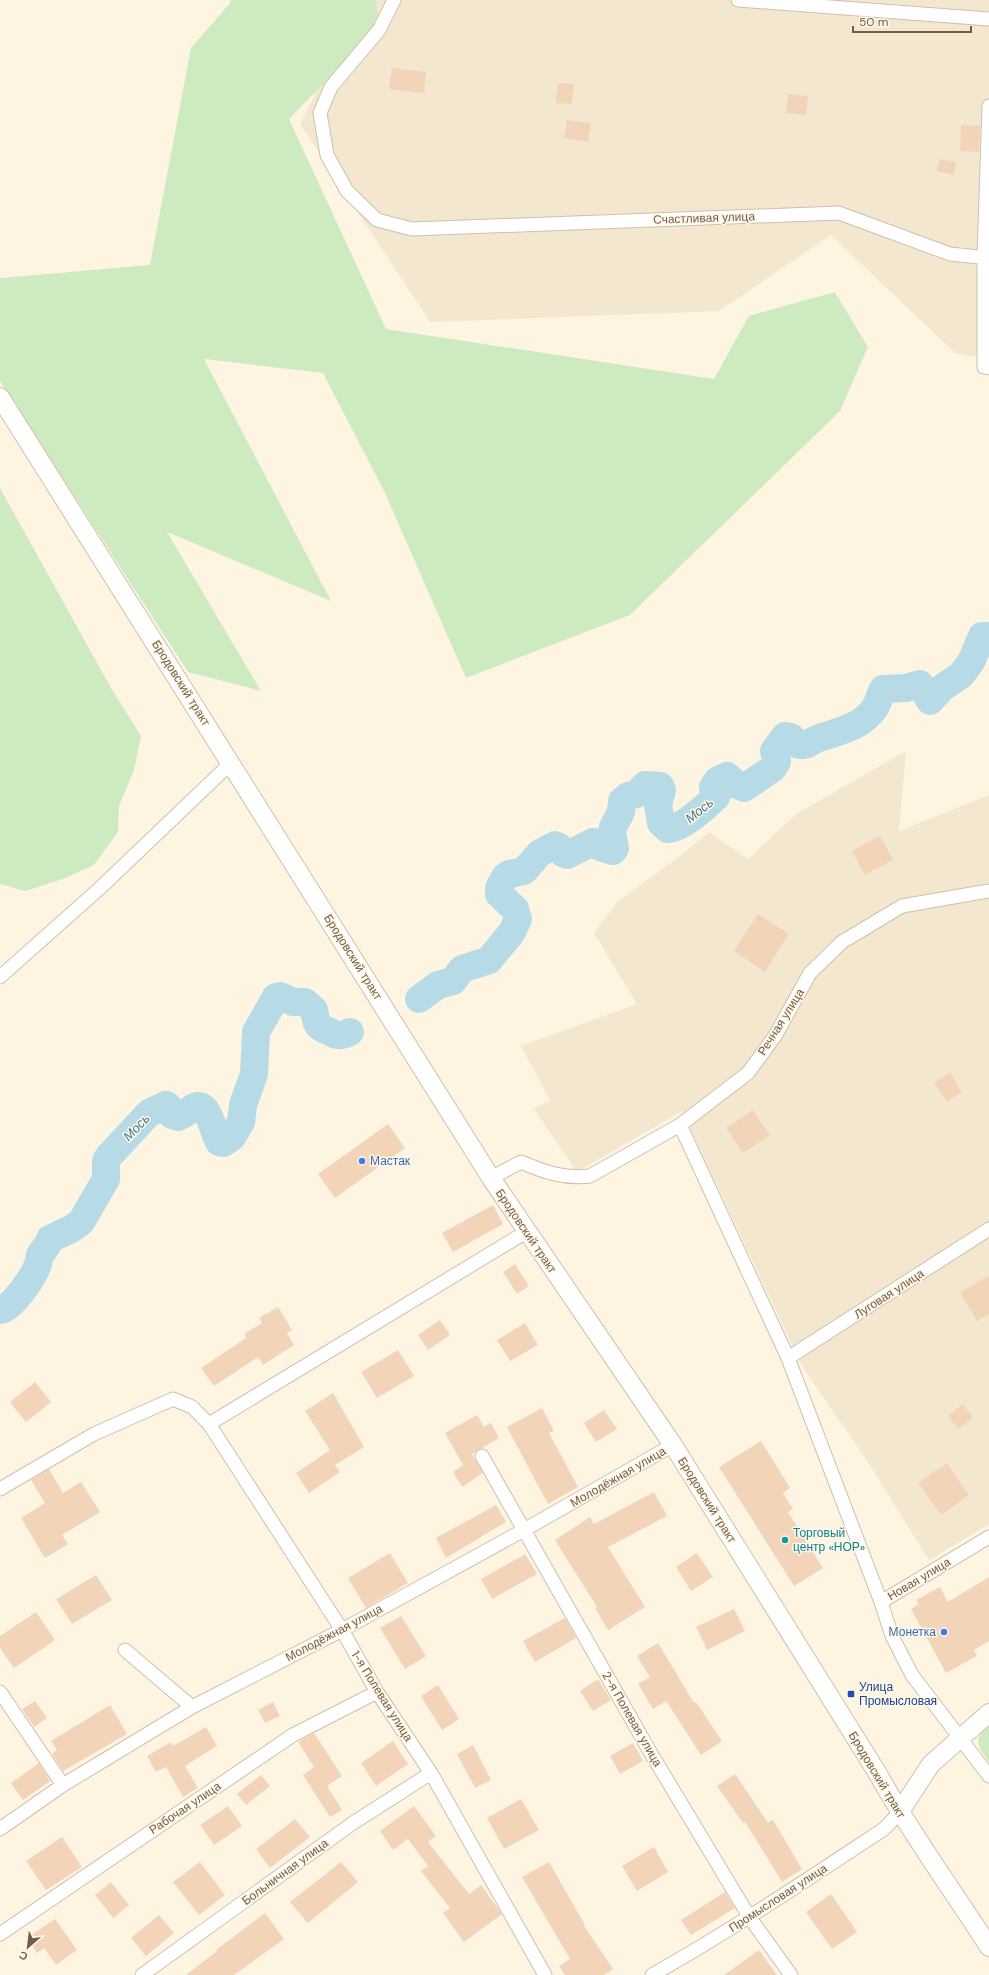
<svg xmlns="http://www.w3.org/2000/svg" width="989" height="1975" viewBox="0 0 989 1975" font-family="'DM Sans',sans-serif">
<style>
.residential{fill:#f4e7d0}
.green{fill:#ceeac0}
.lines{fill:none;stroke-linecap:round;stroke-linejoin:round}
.river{stroke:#b6dbe6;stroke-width:28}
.building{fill:#f2d5b9}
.street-casing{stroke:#d0bfac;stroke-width:15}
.secondary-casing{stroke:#d3bfa8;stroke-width:20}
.street{stroke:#fff;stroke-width:13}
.secondary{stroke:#fff;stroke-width:18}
.shop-dot{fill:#3f7fe0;stroke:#fff8e8;stroke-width:1.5}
.culture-dot{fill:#0f9aa8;stroke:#fff8e8;stroke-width:1.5}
.transit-dot{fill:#1a4fb4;stroke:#fff8e8;stroke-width:1.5}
.labels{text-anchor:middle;stroke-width:3;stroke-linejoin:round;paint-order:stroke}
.street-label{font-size:12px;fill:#745c48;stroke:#fff8e8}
.shop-label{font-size:12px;fill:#366cbe;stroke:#fff8e8;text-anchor:start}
.culture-label{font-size:12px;fill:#0d838f;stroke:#fff8e8;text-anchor:start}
.transit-label{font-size:12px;fill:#164399;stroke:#fff8e8;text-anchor:start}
.water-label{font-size:13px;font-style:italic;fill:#417689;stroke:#fff8e8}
</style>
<rect width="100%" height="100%" fill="#fdf5e2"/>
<path class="residential" d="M 363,0 L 989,0 L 989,359 L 955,353 L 831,235 L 719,311 L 430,322 L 300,124 Z
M 906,751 L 899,831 L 989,795 L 989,1524 L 929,1560 L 868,1462 L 803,1368 L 682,1111 L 577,1172 L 534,1109 L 550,1100 L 521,1046 L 637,1004 L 594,933 L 617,902 L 676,859 L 709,832 L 748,859 L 796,814 Z"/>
<path class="green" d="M 230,0 L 376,0 L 379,27 L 289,119 L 386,329 L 714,379 L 749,316 L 835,292 L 868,347 L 840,411 L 630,615 L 466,678 L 385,493 L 323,373 L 204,359 L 331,601 L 167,532 L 261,691 L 188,672 L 0,381 L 0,276 L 1,278 L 150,265 L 191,48 L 231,2 Z
M 0,488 L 111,688 L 141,736 L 134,770 L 119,806 L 118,832 L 94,865 L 63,879 L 25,891 L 0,884 Z
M 989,1726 L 989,1762 C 978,1747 972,1739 989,1726 Z"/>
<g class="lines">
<path class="river" d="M 419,999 L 438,985 L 453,981 L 462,969 L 489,960 L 512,932 L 518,919 L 515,909 L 499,894 L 499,888 L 505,877 L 509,874 L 524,871 L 540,853 L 555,845 L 559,847 L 564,854 L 567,855 L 593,842 L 600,847 L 613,851 L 615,848 L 612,833 L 613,827 L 621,812 L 622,801 L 628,796 L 637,794 L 645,785 L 660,786 L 662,790 L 658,805 L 661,823 L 668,829 C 683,828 705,807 716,797 L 717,794 L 713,787 L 718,780 L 727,776 L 737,785 L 744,788 L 772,769 L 777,762 L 774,751 L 785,736 L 791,737 L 796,744 C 805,748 811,741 819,738 C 839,731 860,728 874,709 C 878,704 880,695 883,689 L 906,688 L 920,684 L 930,701 L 942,688 L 961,675 L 971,662 L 982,636 L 989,636
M 0,1310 C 13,1308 34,1276 38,1264 C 39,1261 39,1258 40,1255 C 44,1249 48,1246 50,1239 L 71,1229 L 81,1222 L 106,1179 L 106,1161 L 109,1156 L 149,1113 L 166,1105 L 169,1107 L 172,1115 L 178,1117 C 184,1115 189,1110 194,1107 C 210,1100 212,1132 219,1142 L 223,1143 L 232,1137 L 241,1122 L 243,1105 L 254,1074 L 256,1032 L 276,997 L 280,996 L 293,1002 L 305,1002 L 314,1010 C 317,1022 314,1025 326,1030 C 337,1035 337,1038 350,1032"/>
</g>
<path class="building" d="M 392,68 L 426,72 L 424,93 L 389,89 Z
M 558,83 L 574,84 L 572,104 L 556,103 Z
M 788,94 L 808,96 L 806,115 L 786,113 Z
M 567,120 L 591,123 L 588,142 L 564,138 Z
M 961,125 L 980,126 L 979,152 L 960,151 Z
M 940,159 L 956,162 L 954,175 L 937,171 Z
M 880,836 L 893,860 L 865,875 L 852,851 Z
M 758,914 L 789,934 L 765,972 L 734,951 Z
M 950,1072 L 962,1092 L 947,1102 L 934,1083 Z
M 753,1110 L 770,1135 L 743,1153 L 726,1128 Z
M 388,1124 L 405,1148 L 335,1198 L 318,1174 Z
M 493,1205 L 503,1224 L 453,1252 L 442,1233 Z
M 515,1264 L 529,1286 L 517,1294 L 503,1272 Z
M 989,1276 L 989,1314 L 977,1321 L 960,1292 Z
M 278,1307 L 292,1330 L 287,1333 L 294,1345 L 263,1365 L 258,1357 L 214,1386 L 201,1368 L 246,1338 L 244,1334 L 262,1323 L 259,1318 Z
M 440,1320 L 450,1335 L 428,1350 L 418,1335 Z
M 525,1323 L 538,1345 L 510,1361 L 497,1340 Z
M 398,1350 L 414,1376 L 377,1398 L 361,1372 Z
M 35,1382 L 51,1402 L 26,1422 L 10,1402 Z
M 333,1393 L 364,1447 L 335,1465 L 340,1472 L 309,1493 L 296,1473 L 330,1450 L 305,1411 Z
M 963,1404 L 973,1418 L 958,1429 L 948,1416 Z
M 542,1408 L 554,1431 L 549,1433 L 578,1487 L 548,1504 L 507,1427 Z
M 604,1410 L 617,1429 L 596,1442 L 584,1423 Z
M 477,1415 L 484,1427 L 491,1423 L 499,1438 L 472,1454 L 483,1473 L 462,1487 L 453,1472 L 463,1465 L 445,1433 Z
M 761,1441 L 790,1488 L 783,1493 L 793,1509 L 788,1512 L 823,1568 L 794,1586 L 719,1467 Z
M 947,1463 L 969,1495 L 941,1515 L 918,1483 Z
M 49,1469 L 63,1493 L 81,1482 L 100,1512 L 62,1535 L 68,1544 L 45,1558 L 21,1518 L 45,1503 L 31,1480 Z
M 654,1492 L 667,1516 L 608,1547 L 645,1607 L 608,1630 L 595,1608 L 597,1607 L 555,1540 L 590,1517 L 594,1524 Z
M 496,1505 L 506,1522 L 446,1558 L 436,1538 Z
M 390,1553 L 408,1583 L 366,1608 L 348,1578 Z
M 697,1553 L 713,1577 L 691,1591 L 676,1567 Z
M 525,1554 L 537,1574 L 492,1599 L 481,1579 Z
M 96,1575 L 112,1600 L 72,1624 L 56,1599 Z
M 989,1577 L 989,1641 L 974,1650 L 977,1656 L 946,1673 L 911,1609 L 919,1604 L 916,1600 L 940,1587 L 948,1602 Z
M 734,1609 L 745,1631 L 707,1650 L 696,1627 Z
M 36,1612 L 55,1640 L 14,1668 L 0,1648 L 0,1636 Z
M 401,1616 L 426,1656 L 405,1669 L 380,1628 Z
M 565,1618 L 576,1638 L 535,1662 L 523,1641 Z
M 658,1643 L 694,1703 L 696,1702 L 722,1741 L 701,1755 L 666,1701 L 653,1709 L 638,1684 L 650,1677 L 637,1656 Z
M 598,1679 L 611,1700 L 593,1711 L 580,1691 Z
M 438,1685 L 459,1719 L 442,1730 L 421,1696 Z
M 35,1701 L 47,1718 L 34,1727 L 22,1709 Z
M 273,1702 L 280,1716 L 265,1723 L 258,1710 Z
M 110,1705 L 127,1734 L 63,1771 L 52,1754 L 57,1750 L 51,1741 Z
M 206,1727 L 217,1746 L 185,1766 L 198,1788 L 183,1797 L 166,1767 L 156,1772 L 147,1756 L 171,1742 L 173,1746 Z
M 314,1733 L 342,1776 L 327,1786 L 342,1810 L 330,1817 L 303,1775 L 314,1767 L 298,1742 Z
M 393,1741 L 408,1764 L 376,1786 L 361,1763 Z
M 633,1743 L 643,1761 L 620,1774 L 610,1756 Z
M 473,1745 L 491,1780 L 475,1788 L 457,1754 Z
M 39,1763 L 50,1781 L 23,1800 L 11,1783 Z
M 735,1774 L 768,1823 L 773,1820 L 802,1869 L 782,1882 L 745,1822 L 743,1823 L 717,1786 Z
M 261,1775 L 270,1786 L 246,1805 L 237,1794 Z
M 521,1799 L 539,1830 L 504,1849 L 487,1818 Z
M 228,1806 L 242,1826 L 214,1845 L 200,1825 Z
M 414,1806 L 436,1836 L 428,1842 L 469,1894 L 481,1885 L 502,1914 L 464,1942 L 443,1913 L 450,1908 L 421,1871 L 428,1866 L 408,1839 L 393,1850 L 380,1831 Z
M 295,1819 L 310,1837 L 270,1868 L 256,1849 Z
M 62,1837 L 82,1867 L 46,1890 L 26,1861 Z
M 654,1847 L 668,1872 L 637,1891 L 622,1866 Z
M 200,1862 L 225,1895 L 199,1915 L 173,1882 Z
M 341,1862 L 358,1882 L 308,1923 L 290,1902 Z
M 549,1862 L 585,1925 L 584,1926 L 613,1969 L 604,1975 L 565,1975 L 559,1966 L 570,1959 L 522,1877 Z
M 111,1882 L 129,1905 L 113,1918 L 95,1895 Z
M 725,1892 L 735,1908 L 691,1935 L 681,1920 Z
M 831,1894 L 857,1932 L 832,1949 L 806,1912 Z
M 265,1913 L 284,1939 L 234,1975 L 186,1975 L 217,1951 L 216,1950 Z
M 159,1915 L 174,1933 L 146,1956 L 131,1938 Z
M 55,1919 L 77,1950 L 56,1965 L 44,1948 L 37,1953 L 27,1938 Z
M 759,1950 L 777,1975 L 724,1975 Z"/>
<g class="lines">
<defs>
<path id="street" d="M 394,0 L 379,30 L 331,87 L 320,113 L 327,155 L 347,191 L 377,220 L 412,229 L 839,213 L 950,254 L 989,258
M 738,0 L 989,19
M 989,106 L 984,257 L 984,367 L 989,368
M 0,977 L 99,889 L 231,763
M 680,1125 L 788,1358 L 881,1602
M 491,1178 L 521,1162 C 544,1172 564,1179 590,1176 L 680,1125 L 748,1073 L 775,1036 L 810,973 L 842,942 L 902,906 L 989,891
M 788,1358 L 989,1229
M 209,1424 L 526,1232
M 482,1456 L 649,1750 L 750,1918 L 791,1975
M 0,1489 L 94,1434 L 173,1399 L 192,1407 L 209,1424 L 342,1630 L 377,1692 L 431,1773 L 545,1975
M 989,1537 L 881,1602 L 892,1636 L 912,1675 L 989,1776
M 125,1650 L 192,1707
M 0,1692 L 63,1785
M 0,1829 L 63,1785 L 192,1707 L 342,1630 L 524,1530 L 673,1445
M 0,1934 L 293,1735 L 377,1692
M 142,1975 L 353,1823 L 431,1773
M 652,1975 C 732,1930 808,1879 884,1829 L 899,1813"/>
<path id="secondary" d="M 0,397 L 491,1178 L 673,1445 L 878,1774 C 911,1834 952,1889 989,1947
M 899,1813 L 931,1764 L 989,1713"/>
</defs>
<use href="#street" class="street-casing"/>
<use href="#secondary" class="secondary-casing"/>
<use href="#street" class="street"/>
<use href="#secondary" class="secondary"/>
</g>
<g class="shop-dot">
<circle cx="362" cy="1161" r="4"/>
<circle cx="944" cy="1632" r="4"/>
</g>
<circle class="culture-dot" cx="785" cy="1540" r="4"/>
<rect class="transit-dot" x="847" y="1690" width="8" height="8" rx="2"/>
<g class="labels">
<g class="street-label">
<text transform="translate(704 218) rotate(-2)" y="4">Счастливая улица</text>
<text transform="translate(181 683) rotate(58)" y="4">Бродовский тракт</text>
<text transform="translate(353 957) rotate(58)" y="4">Бродовский тракт</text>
<text transform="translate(781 1022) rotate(-58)" y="4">Речная улица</text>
<text transform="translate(526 1231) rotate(56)" y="4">Бродовский тракт</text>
<text transform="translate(889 1294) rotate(-33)" y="4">Луговая улица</text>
<text transform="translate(618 1477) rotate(-30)" y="4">Молодёжная улица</text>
<text transform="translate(707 1500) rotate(58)" y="4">Бродовский тракт</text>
<text transform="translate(919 1579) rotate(-31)" y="4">Новая улица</text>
<text transform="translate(334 1633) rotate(-28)" y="4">Молодёжная улица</text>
<text transform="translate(382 1696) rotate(58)" y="4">1-я Полевая улица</text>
<text transform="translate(632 1719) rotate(60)" y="4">2-я Полевая улица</text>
<text transform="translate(877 1775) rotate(59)" y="4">Бродовский тракт</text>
<text transform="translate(185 1808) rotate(-34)" y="4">Рабочая улица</text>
<text transform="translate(285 1872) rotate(-36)" y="4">Больничная улица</text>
<text transform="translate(778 1898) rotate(-33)" y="4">Промысловая улица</text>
</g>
<g class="shop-label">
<text x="370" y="1165">Мастак</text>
<text x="936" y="1636" text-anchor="end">Монетка</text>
</g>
<g class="culture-label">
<text x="793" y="1537">Торговый<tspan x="793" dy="14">центр «НОР»</tspan></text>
</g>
<g class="transit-label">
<text x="859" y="1691">Улица<tspan x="859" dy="14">Промысловая</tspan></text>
</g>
<g class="water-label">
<text transform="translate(699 810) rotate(-39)" y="5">Мось</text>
<text transform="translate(136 1127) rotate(-46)" y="5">Мось</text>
</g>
</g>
<g transform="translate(28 1947) rotate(208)" stroke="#fff8e8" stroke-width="3" paint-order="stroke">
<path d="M0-3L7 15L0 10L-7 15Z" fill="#745c48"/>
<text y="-6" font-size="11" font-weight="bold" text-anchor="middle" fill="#745c48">С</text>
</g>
<path d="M853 26v6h118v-6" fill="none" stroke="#745c48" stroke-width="2"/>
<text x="859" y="26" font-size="12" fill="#745c48" stroke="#fff8e8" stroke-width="3" paint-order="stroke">50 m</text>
</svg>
